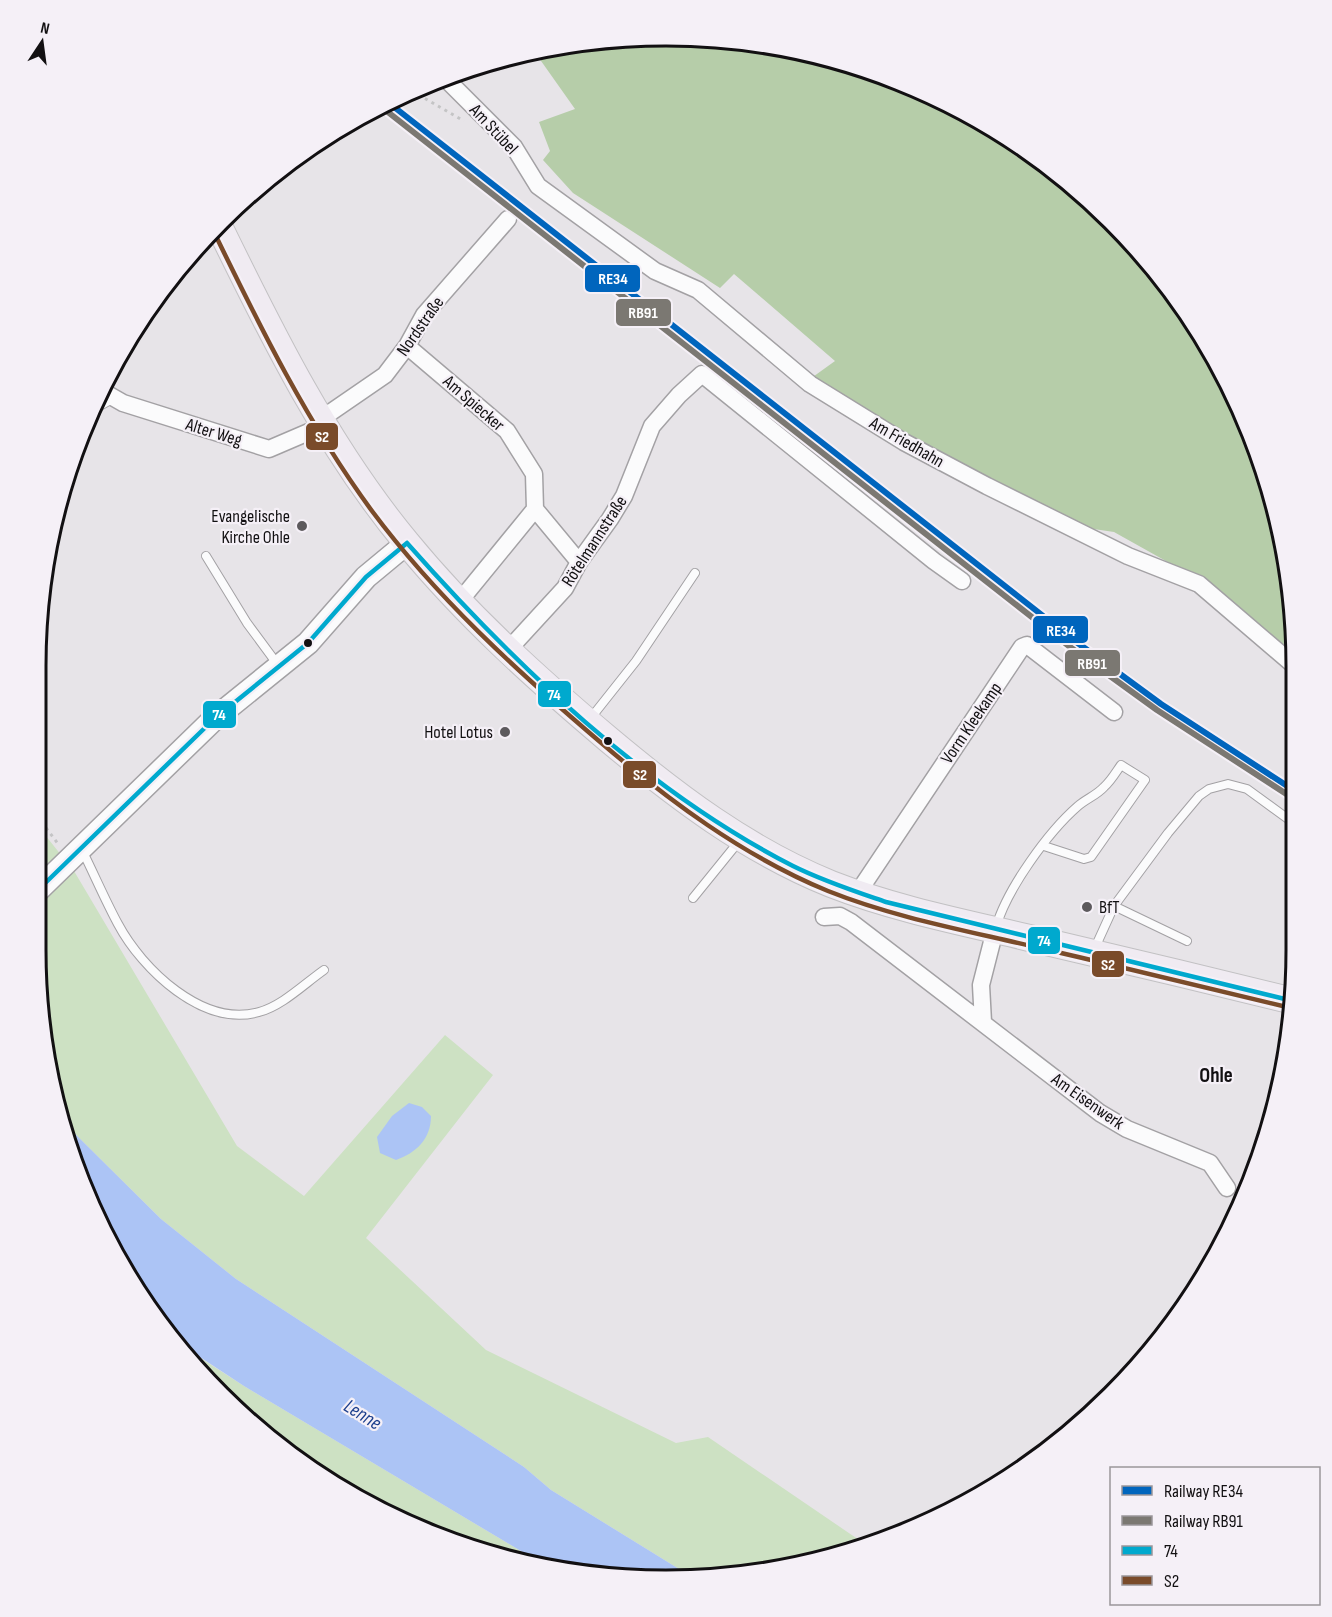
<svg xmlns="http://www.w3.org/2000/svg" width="1332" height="1617" viewBox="0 0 1332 1617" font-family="'Sofia Sans Condensed',sans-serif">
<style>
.green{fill:#cde1c3}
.forest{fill:#b6cda9}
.water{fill:#acc4f5}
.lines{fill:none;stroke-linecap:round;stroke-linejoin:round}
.lane-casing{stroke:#a3a1a4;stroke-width:10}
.street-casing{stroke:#a3a1a4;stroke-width:19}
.secondary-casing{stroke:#a3a1a4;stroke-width:25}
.primary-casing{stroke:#c2c1c3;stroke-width:28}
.path{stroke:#c4c4c5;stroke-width:3;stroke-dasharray:3 4.5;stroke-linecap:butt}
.lane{stroke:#fbfbfc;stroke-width:8}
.street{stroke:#fbfbfc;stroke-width:16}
.secondary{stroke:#fbfbfc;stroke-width:22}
.primary{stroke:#f0ebf2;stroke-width:26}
.bus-1-casing{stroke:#f5f0f7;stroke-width:9}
.bus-2-casing{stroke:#f5f0f7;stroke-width:9}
.bus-1{stroke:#00a9ce;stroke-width:4.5}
.bus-2{stroke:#7a4b2a;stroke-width:4.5}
.rail-1-casing{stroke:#f5f0f7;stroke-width:10}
.rail-2-casing{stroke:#f5f0f7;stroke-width:10}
.rail-1{stroke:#0065bd;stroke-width:6}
.rail-2{stroke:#7b7872;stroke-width:6}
.poi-dot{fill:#5d5a5d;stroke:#f5f0f7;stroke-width:2}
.bus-dot{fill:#121012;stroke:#f5f0f7;stroke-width:2}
.labels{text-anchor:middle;stroke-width:4.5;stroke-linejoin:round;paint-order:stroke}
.street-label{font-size:18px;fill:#121012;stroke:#f5f0f7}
.poi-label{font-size:18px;fill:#121012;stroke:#f5f0f7;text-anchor:end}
.water-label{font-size:20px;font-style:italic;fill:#1c3f8d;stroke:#f5f0f7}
.quarter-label{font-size:21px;font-weight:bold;fill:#121012;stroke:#f5f0f7}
.rim{fill:none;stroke:#121012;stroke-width:3}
.line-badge{stroke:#f5f0f7;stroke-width:2}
.badge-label{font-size:16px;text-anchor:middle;font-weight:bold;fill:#fff}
</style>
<rect width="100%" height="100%" fill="#e7e4e8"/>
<path class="green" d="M 37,825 L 74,871 L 237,1146 L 304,1196 L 445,1035 L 493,1075 L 366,1238 L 486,1350 L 676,1443 L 708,1437 L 865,1544 L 749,1576 L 692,1577 L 551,1490 L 524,1467 L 236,1279 L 161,1219 L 59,1118 L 36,951 Z
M 174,1341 L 244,1386 L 541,1563 L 464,1548 L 316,1475 L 193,1367 Z"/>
<path class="forest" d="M 666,36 L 789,48 L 907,84 L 1016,142 L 1111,220 L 1190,316 L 1248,425 L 1284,543 L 1295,655 L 1198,579 L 1114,532 L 1087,528 L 1002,485 L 844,400 L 810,379 L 835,361 L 734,274 L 720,288 L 573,193 L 543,160 L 550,151 L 539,122 L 575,109 L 534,51 Z"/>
<path class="water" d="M 409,1103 L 422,1107 L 431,1116 C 431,1139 416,1153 396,1160 L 380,1153 L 377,1137 L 392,1116 Z
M 59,1118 L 161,1219 L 236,1279 L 524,1467 L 551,1490 L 692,1577 L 624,1580 L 541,1563 L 244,1386 L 174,1340 L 120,1266 Z"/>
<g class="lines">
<defs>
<path id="lane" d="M 91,411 L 114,398
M 206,556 L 247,623 L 278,665
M 590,719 L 636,661 L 695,573
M 82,850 C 94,874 105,900 118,924 C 142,969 203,1028 259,1012 C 282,1006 304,984 324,970
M 693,898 L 740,840
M 1114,906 L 1187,941
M 996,927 C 1007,889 1048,832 1078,806 C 1086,799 1097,795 1104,787 C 1111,781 1116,772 1121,765 L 1145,780 L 1091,857 L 1084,859 L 1044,846
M 1094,950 L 1114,906 L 1168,833 L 1199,796 L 1209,789 L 1228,784 L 1247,789 L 1295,824"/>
<path id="street" d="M 445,78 L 514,147 L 538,186 L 655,271 L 698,290 L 810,384 L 904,442 L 987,486 L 1128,556 L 1199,584 L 1296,667
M 407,346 L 507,431 L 534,474 L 535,509 L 579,562
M 102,391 L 123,403 L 269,449 L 325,425
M 321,419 L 385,375 L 407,346 L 424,315 L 508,219
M 459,602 L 535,509
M 508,650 L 565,588 L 579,562 L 610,519 L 624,496 L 652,426 L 679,395 L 702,374 L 934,561 L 962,581
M 857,894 L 1022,647 L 1027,645 L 1114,712
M 824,917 L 840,916 L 851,922 L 1100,1113 L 1127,1129 L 1210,1163 L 1227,1188
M 983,1022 L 981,985 L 995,930"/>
<path id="secondary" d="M 36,892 L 214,719 L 308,643 L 366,577 L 407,543"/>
<path id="primary" d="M 218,224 C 272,335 328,448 407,543 C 466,615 537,679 608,739 C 676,796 747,850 831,884 C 895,909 966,923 1034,939 C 1120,959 1207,980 1293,1001"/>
</defs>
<use href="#lane" class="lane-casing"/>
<use href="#street" class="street-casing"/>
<use href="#secondary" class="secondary-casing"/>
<use href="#primary" class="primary-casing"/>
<path class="path" d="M 412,91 L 464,121
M 37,816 L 59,845"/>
<use href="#lane" class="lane"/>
<use href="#street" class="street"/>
<use href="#secondary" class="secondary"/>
<use href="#primary" class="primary"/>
<defs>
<path id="bus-1" d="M 407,543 C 515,665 646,791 793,866 C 823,881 854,891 886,902 L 1293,1001
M 36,892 L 214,719 L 308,643 L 366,577 L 407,543"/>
<path id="bus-2" d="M 213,230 C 260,327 308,424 372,511 C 437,598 517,671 599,741 C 668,800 743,856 828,891 C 893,917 963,930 1031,946 C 1118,966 1205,987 1291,1008"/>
</defs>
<use href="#bus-1" class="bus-1-casing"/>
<use href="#bus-2" class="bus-2-casing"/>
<use href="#bus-1" class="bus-1"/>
<use href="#bus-2" class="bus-2"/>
<defs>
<path id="rail-1" d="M 389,103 L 1075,641 L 1161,704 L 1295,791"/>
<path id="rail-2" d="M 384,109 L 1070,647 L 1157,710 L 1291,797"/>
</defs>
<use href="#rail-1" class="rail-1-casing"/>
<use href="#rail-2" class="rail-2-casing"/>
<use href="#rail-1" class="rail-1"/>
<use href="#rail-2" class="rail-2"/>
</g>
<g class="poi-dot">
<circle cx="302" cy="526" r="6"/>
<circle cx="505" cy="732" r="6"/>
<circle cx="1087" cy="907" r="6"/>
</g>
<g class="bus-dot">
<circle cx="308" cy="643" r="5"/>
<circle cx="608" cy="741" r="5"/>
</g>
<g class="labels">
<g class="street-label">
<text transform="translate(494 129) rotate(47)" y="6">Am Stübel</text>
<text transform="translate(420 326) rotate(-55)" y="6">Nordstraße</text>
<text transform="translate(474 403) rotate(41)" y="6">Am Spiecker</text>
<text transform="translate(214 432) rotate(17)" y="6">Alter Weg</text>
<text transform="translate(907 442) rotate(30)" y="6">Am Friedhahn</text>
<text transform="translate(594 541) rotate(-57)" y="6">Rötelmannstraße</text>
<text transform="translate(971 723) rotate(-56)" y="6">Vorm Kleekamp</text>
<text transform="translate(1088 1101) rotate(35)" y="6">Am Eisenwerk</text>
</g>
<g class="poi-label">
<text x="290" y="522">Evangelische<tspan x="290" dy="21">Kirche Ohle</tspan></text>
<text x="493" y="738">Hotel Lotus</text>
<text x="1099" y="913" text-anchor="start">BfT</text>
</g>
<g class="water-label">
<text transform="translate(363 1414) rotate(32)" y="7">Lenne</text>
</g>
<g class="quarter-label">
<text x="1216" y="1082">Ohle</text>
</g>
</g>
<path d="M0 0H1332V1617H0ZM666 46H666A620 620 0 0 1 1286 666V950A620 620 0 0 1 666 1570H666A620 620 0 0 1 46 950V666A620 620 0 0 1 666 46Z" fill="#f5f0f7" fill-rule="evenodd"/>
<path class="rim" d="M666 46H666A620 620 0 0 1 1286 666V950A620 620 0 0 1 666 1570H666A620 620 0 0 1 46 950V666A620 620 0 0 1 666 46Z"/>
<g class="line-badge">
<rect x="584" y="264" width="57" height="29" rx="6" fill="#0065bd"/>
<rect x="615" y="298" width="57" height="29" rx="6" fill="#7b7872"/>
<rect x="305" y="422" width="34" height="29" rx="6" fill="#7a4b2a"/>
<rect x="1032" y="615" width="57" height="29" rx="6" fill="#0065bd"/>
<rect x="1064" y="649" width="57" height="28" rx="6" fill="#7b7872"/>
<rect x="537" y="680" width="35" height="28" rx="6" fill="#00a9ce"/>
<rect x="202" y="700" width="35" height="29" rx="6" fill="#00a9ce"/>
<rect x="622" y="760" width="35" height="29" rx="6" fill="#7a4b2a"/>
<rect x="1027" y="926" width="34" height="29" rx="6" fill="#00a9ce"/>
<rect x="1091" y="950" width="34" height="28" rx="6" fill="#7a4b2a"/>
</g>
<g class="badge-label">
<text x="613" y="284">RE34</text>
<text x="643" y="318">RB91</text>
<text x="322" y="442">S2</text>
<text x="1061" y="636">RE34</text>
<text x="1092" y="669">RB91</text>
<text x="554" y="700">74</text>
<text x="219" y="720">74</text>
<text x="640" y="780">S2</text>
<text x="1044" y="946">74</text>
<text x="1108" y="970">S2</text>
</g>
<rect x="1110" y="1467" width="210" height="138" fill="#f5f0f7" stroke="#9a969b" stroke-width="1.5"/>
<rect x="1122" y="1486" width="30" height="9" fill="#0065bd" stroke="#9a969b" stroke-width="1.5"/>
<text x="1164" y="1497" font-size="18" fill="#121012">Railway RE34</text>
<rect x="1122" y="1516" width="30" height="9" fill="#7b7872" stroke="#9a969b" stroke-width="1.5"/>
<text x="1164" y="1527" font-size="18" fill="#121012">Railway RB91</text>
<rect x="1122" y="1546" width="30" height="9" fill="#00a9ce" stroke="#9a969b" stroke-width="1.5"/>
<text x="1164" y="1557" font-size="18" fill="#121012">74</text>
<rect x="1122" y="1576" width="30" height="9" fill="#7a4b2a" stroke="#9a969b" stroke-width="1.5"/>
<text x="1164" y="1587" font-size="18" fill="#121012">S2</text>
<g transform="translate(42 42) rotate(13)" stroke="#f5f0f7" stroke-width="4.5" paint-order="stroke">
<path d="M0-4.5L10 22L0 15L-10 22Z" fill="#121012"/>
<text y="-9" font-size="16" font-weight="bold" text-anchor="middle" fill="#121012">N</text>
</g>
</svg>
